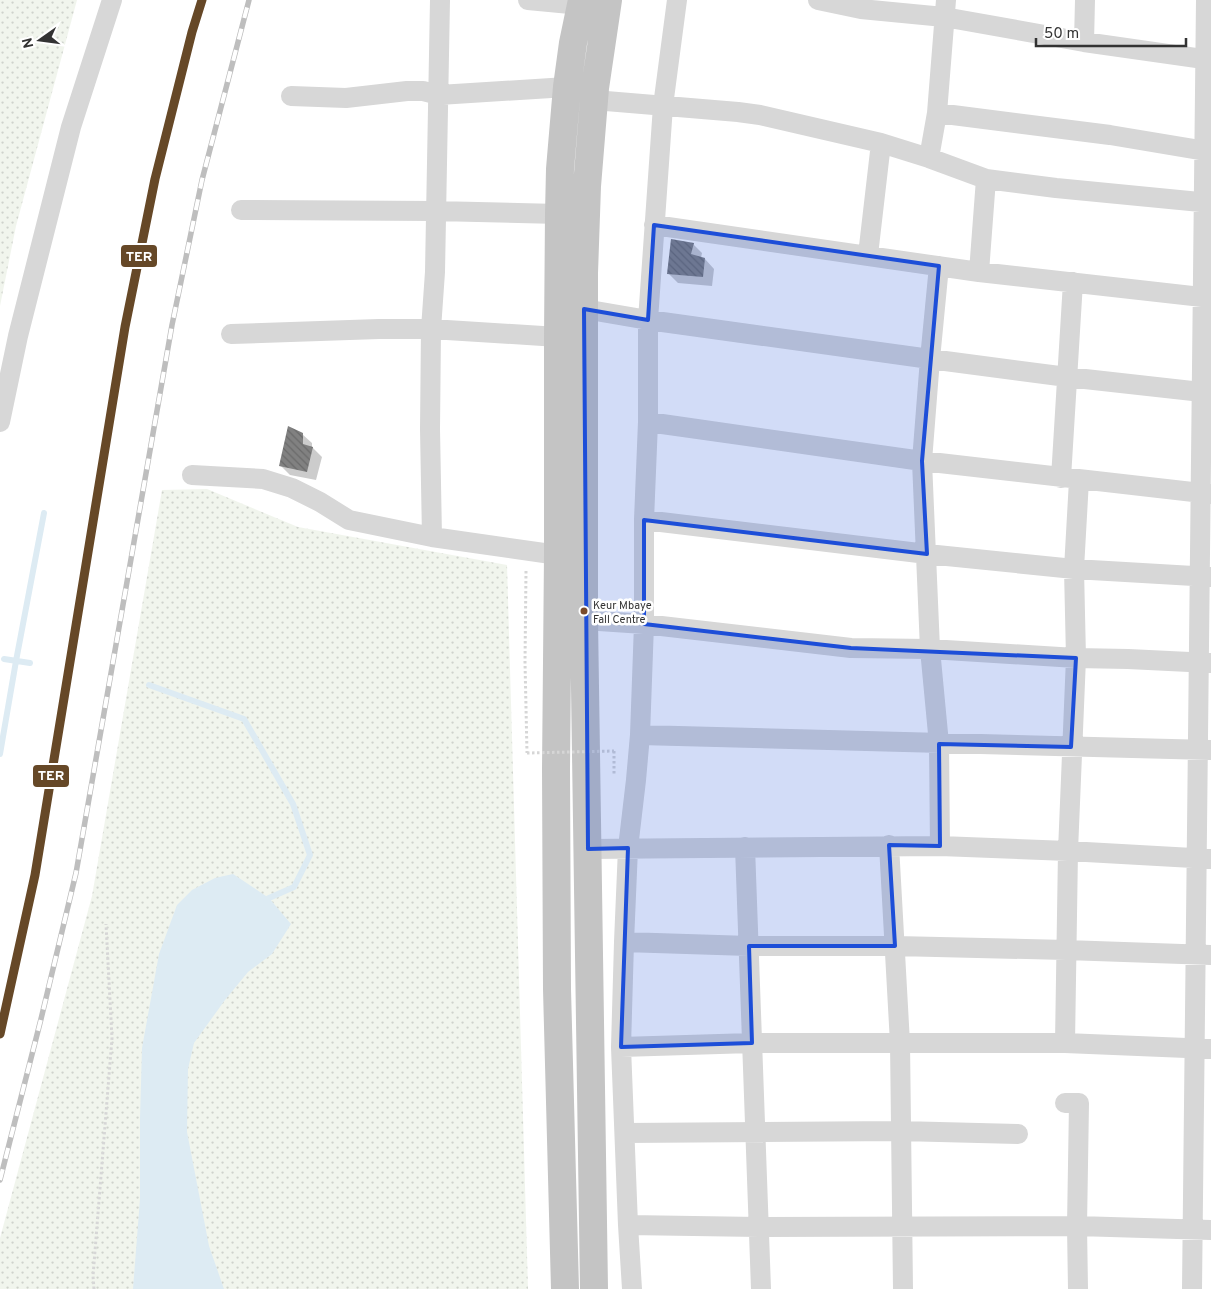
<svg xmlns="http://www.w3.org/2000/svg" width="1211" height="1289" viewBox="0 0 1211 1289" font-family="Overpass,sans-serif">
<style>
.grass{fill:url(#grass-dots)}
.water{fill:#ddebf3}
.shadow{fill:#0003}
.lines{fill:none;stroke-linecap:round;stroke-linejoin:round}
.stream{stroke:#ddebf3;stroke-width:6}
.building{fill:url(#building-back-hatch)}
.path{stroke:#d6d6d6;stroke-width:3;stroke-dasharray:2.5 2.5;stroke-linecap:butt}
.minor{stroke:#d7d7d7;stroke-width:20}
.highway{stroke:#c4c4c4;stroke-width:28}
.rail-casing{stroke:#bebebe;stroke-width:5.5}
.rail{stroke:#fff;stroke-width:4;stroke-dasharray:11;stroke-linecap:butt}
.path-bridge{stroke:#d6d6d6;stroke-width:3;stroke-dasharray:2.5 2.5;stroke-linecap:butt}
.rail-1-casing{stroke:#fff;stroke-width:12}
.rail-1{stroke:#664827;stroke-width:9}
.marked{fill:#1d4ed8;fill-opacity:0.2;stroke:#1d4ed8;stroke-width:4;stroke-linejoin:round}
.bus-dot{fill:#7a4b2a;stroke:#fff;stroke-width:2}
.labels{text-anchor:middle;stroke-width:5;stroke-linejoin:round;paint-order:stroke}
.bus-label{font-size:11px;fill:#333;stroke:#fff;text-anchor:start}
.line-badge{stroke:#fff;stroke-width:2}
.badge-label{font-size:14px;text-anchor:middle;font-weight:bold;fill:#fff}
</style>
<defs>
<pattern id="grass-dots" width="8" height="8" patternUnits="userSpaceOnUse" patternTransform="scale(1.25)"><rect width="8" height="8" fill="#f1f5ed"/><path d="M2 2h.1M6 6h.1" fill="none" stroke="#cfd2cc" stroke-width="1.8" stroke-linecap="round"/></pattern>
<pattern id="building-back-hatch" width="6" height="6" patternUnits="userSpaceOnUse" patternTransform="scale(1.25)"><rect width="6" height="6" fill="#818181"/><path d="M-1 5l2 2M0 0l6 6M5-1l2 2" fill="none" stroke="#6a6a6a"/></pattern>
</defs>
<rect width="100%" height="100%" fill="#fff"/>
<path class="grass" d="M 0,0 L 77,0 L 16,226 L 0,306 Z
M 207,489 L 298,527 L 507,565 L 528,1289 L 0,1289 L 0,1238 L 92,896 L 162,490 Z"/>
<path class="water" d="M 233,874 L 269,898 L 291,924 L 272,954 L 248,972 L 225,1000 L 194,1043 L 188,1069 L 187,1132 L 209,1246 L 224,1289 L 133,1289 L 140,1199 L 140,1118 L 142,1048 L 159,954 L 177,905 L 192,890 L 215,878 Z"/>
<path class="shadow" d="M 693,244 L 702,253 L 701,258 L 705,259 L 714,269 L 712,286 L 678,283 L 668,273 Z
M 302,434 L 312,443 L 312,447 L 322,457 L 316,480 L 290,475 L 280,465 Z"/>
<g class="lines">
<path class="stream" d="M 4,659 L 30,663
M 149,685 L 244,719 L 293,804 L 310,855 L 294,887 L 269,898 L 262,903
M 0,754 L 16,661 L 44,513"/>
</g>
<path class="building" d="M 671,239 L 694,243 L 691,254 L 705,258 L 703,277 L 667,274 Z
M 288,426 L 303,433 L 303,444 L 313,447 L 307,472 L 279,466 Z"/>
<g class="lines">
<path class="path" d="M 526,571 L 525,662 L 527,753
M 614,751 L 614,775
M 94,1289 L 93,1276 L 112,1038 L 106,924"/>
<path class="minor" d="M 528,0 L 581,5
M 818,0 L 861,9 L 944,17 L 1084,42 L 1211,60
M 1084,42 L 1085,0
M 291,96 L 346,98 L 407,91 L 423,91 L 439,95 L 567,87
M 594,100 L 738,112 L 760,115 L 881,143 L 929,158 L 986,179 L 1056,188 L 1211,203
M 937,113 L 1110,135 L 1211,152
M 929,158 L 937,113 L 946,0
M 241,210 L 435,211 L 559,214
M 654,225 L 979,272 L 1211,298
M 868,255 L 881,143
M 939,266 L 930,359 L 922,461 L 930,649 L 939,744 L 940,846
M 979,272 L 986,179
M 584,309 L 648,320 L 930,359 L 1067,377 L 1211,393
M 231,334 L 379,329 L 431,329 L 558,337
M 0,422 L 18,336 L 71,127 L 112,0
M 648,422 L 922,461 L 1211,494
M 192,475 L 263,479 L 292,488 L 320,502 L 349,520 L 432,537 L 558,555
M 1061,478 L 1073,282
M 644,520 L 927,554 L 1074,569 L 1211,577
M 432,537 L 430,429 L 431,329 L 435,272 L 440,0
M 584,620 L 644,624 L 851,648 L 930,649 L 1076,658 L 1128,659 L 1210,663
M 640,735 L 1210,750
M 889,845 L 900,1043 L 903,1289
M 745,847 L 761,1289
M 588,849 L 940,846 L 1068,851 L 1211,859
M 624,942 L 749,946 L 895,946 L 1066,950 L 1211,955
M 1065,1043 L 1068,851 L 1076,658 L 1074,569 L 1079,480
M 621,1047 L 752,1043 L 1065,1043 L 1211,1049
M 1065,1103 L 1079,1103 L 1077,1226 L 1078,1289
M 625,1133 L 900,1131 L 1018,1134
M 628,1225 L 759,1227 L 1077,1226 L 1211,1230
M 632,1289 L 628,1225 L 621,1047 L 624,942 L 628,848 L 636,780 L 640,735 L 644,624 L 644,520 L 648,422 L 648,320 L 663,106 L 677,0
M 1192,1289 L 1206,0"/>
<path class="highway" d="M 565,1289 L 557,989 L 556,769 L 558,555 L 558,337 L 559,214 L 560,169 L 567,87 L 573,43 L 582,0
M 594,1289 L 584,620 L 584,273 L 587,186 L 595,88 L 608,0"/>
<defs>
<path id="rail" d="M 0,1180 L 41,1019 L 76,873 L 172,325 L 202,180 L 249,0"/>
</defs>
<use href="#rail" class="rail-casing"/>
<use href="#rail" class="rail"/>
<path class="path-bridge" d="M 527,753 L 614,751"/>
<defs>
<path id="rail-1" d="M 0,1034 L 35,875 L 125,327 L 155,179 L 192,32 L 202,0"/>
</defs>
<use href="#rail-1" class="rail-1-casing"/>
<use href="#rail-1" class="rail-1"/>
</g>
<path class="marked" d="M 654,225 L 939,266 L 922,461 L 927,554 L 644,520 L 644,624 L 851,648 L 1076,658 L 1071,747 L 939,744 L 940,846 L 889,845 L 895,946 L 749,946 L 752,1043 L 621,1047 L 628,848 L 588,849 L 584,309 L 648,320 Z"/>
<circle class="bus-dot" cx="584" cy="611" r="4.5"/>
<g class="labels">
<g class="bus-label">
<text x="593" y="609">Keur Mbaye<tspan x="593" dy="14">Fall Centre</tspan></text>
</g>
</g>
<g class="line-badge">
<rect x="120" y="244" width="38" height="24" rx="5" fill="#664827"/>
<rect x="32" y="764" width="38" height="24" rx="5" fill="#664827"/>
</g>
<g class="badge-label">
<text x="139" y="261">TER</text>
<text x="51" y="780">TER</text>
</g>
<g transform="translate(40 40) rotate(256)" stroke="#ffffff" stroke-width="4" paint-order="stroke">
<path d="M0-4L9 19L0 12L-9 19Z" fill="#333333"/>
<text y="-8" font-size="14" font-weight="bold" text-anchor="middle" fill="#333333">N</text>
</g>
<path d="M1036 38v8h150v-8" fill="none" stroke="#333333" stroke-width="2.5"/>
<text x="1044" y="38" font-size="15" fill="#333333" stroke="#ffffff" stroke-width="4" paint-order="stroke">50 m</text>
</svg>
